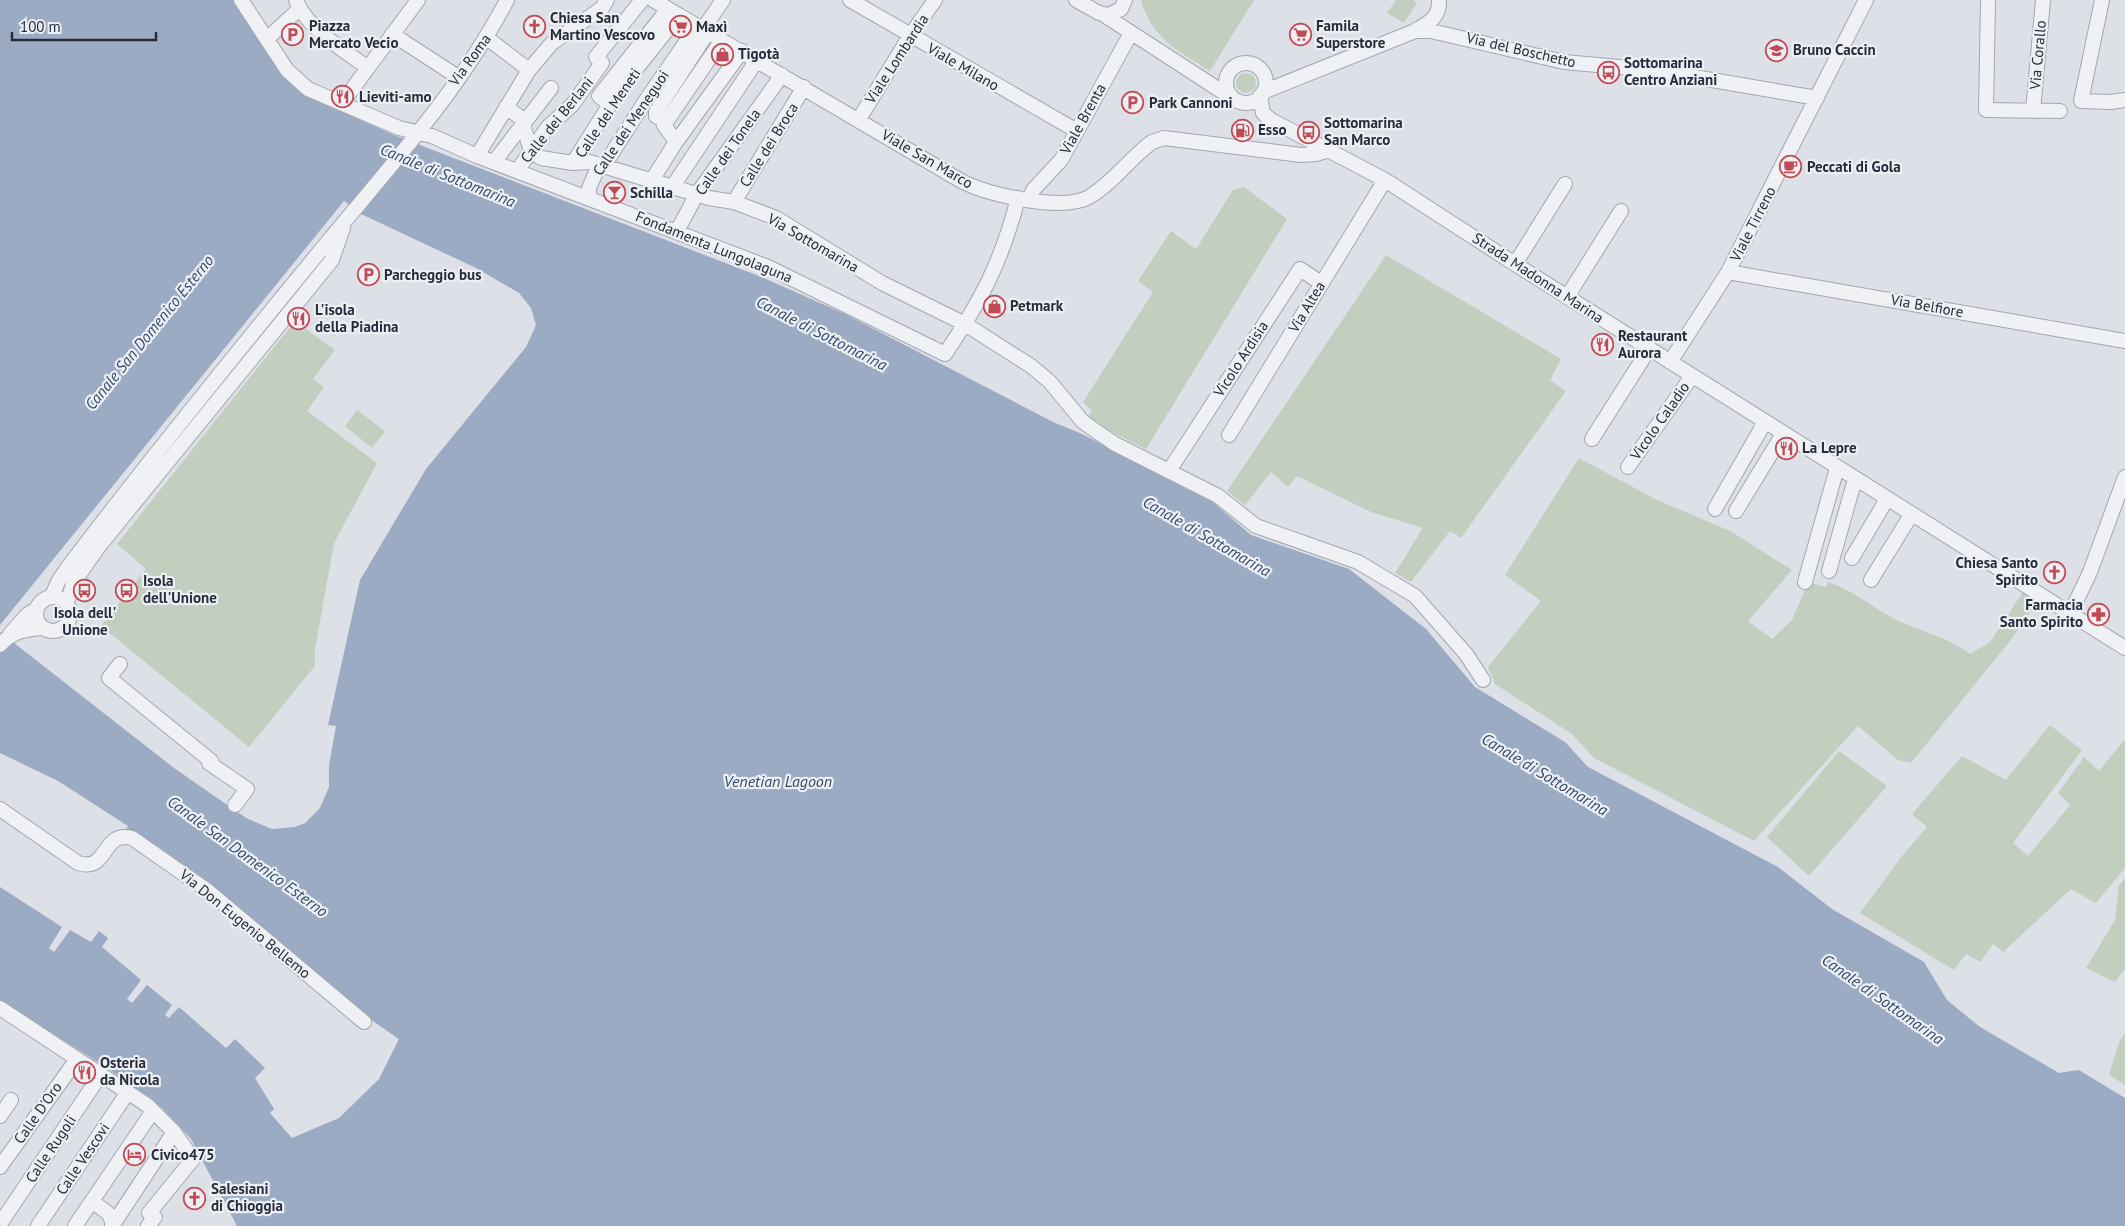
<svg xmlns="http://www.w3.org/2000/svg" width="2125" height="1226" viewBox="0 0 2125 1226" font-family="'PT Sans',sans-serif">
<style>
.green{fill:#c2cfbf}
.water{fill:#9babc3}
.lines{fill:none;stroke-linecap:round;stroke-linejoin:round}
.minor-casing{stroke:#a3a7af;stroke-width:16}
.minor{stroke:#eff1f4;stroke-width:14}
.labels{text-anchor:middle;stroke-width:4.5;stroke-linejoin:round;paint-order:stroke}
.poi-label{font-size:15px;font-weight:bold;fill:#282d3b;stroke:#eceff3;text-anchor:start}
.street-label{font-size:15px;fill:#282d3b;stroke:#eceff3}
.water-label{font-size:16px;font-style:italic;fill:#364a6b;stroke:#eceff3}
</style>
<rect width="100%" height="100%" fill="#dde0e6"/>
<path class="green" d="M 1141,0 L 1254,0 L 1210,71 C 1177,50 1153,40 1141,0 Z
M 1396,0 L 1412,0 L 1417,3 L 1404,23 L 1387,13 Z
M1236 83a10 10 0 1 1 20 0a10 10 0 1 1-20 0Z
M 1244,187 L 1287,219 L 1146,449 L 1086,419 L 1092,411 L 1083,402 L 1153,292 L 1138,281 L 1171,231 L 1196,249 L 1233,190 Z
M 1386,255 L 1561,359 L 1550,380 L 1566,391 L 1461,538 L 1450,531 L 1411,582 L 1395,573 L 1423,528 L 1371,512 L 1297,476 L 1288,487 L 1271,472 L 1245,505 L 1227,491 Z
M 295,321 L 335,350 L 313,379 L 324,387 L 307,411 L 377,463 L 334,543 L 315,649 L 315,666 L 249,747 L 101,626 L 146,569 L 117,544 Z
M 357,410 L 385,431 L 372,448 L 345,426 Z
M 1579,458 L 1655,499 L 1730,531 L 1792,570 L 1748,621 L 1772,639 L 1792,620 L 1808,582 L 1826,587 L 1828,582 C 1853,591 1867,603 1889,616 C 1916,631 1945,635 1970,654 L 1990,642 L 2023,592 L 2038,602 L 2010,641 L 1911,763 L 1898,760 L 1858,726 L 1754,841 L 1594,758 L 1572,734 L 1495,684 L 1488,667 L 1541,601 L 1505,575 Z
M 2050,725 L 2082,750 L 2013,843 L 2028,856 L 2070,805 L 2058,793 L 2084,757 L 2099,771 L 2125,739 L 2125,868 L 2096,903 L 2071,889 L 2003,952 L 1993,944 L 1980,962 L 1966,954 L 1954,970 L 1860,913 L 1902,856 L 1927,827 L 1912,814 L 1962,756 L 2006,780 Z
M 1839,751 L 1887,786 L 1809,876 L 1767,837 Z
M 2125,878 L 2125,969 L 2115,982 L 2086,968 L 2115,920 L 2119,885 Z
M 2125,1033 L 2125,1085 L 2109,1075 L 2119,1042 Z"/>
<path class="water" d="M 0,0 L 236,0 L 303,94 L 394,135 L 759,276 L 845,314 L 1053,422 L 1082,434 L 1208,498 L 1251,535 L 1349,569 L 1426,629 L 1475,687 L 1565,742 L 1588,767 L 1778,867 L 1832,909 L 1924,962 L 1947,1000 L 1980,1027 L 2059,1073 L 2079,1070 L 2125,1098 L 2125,1226 L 237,1226 L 191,1139 L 162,1108 L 107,1068 L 0,1000 L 0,887 L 62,927 L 49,948 L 54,952 L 70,930 L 91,942 L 99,931 L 108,938 L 102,947 L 141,980 L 127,999 L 132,1003 L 147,985 L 172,1005 L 165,1015 L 169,1018 L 179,1007 L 226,1048 L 235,1039 L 265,1068 L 255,1078 L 274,1109 L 270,1113 L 292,1138 L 339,1118 L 379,1079 L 399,1039 L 367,1017 L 191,872 L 126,830 L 128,826 L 58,781 L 0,753 L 0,632 L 174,768 L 246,818 L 272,829 L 295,827 L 305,823 L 320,808 L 329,787 L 329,765 L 336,726 L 328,725 L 360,580 L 426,469 L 526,347 L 536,325 L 531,308 L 519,293 L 476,268 L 361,214 L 344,201 L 0,625 Z"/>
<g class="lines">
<defs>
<path id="minor" d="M 241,0 L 287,70 L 308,89 L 399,128 L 432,136 L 477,156 L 768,267 L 945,354 C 981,301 1002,261 1018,198
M 296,0 C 305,26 344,51 367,67
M 653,0 L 963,182 C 990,195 1062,212 1089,197 C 1113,183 1130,158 1152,142 L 1164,138 L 1301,155 L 1316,154 L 1330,150
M 850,0 L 1077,131
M 1076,0 L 1099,13 L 1109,15 L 1121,9 L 1125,0
M 1988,0 L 1986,110 L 2060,111
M 2102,0 L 2081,101 L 2111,102 L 2125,100
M 1104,15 L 1235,100
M 703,29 L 723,0
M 1416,30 C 1429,23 1440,17 1439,0
M 392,34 L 458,77
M 487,38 L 529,70 L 552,43 L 602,8 L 607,0
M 267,39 L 299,9
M1226 83a20 20 0 1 1 40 0a20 20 0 1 1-40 0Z
M 1263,92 L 1415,31 L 1431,31 L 1564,62 L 1653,70 L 1817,98
M 1260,96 L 1263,113 L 1271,120 L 1385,180 L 1515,264 L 2125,648
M 342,103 L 418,0
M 610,104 L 599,96 L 668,9
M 506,107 L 521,118 L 531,151 L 541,158 L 573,163 L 590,162 L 709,198 L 734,202 L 776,218 L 882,283 L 965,324 L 1031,366 L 1050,382 L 1083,422 L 1115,444 L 1218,496 L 1256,526 L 1358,562 L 1415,596 L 1466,654 L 1483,680
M 2033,111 L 2043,0
M 859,119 L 910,36 L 935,0
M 666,122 L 656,116 L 656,112 L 708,32
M 676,142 L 664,125 L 722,40
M 477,156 L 529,70
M 494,162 L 551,88
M 573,163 L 617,93 L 679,15
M 517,171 L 547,128 L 573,104 L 602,63 L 596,57 L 642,0
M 652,180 L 676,142 L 742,51
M 673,186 L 757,60
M 589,198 L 589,188 L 597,170 L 607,161 L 644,103 L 697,26
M 1030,199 L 1033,190 L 1061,160 L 1131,33
M 734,202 L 804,87
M 677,231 L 697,194 L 782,75
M 1515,264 L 1565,184
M 1728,272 L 2125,341
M 1567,297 L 1621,211
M 1670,362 L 1728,272 L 1866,0
M 1229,435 L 1385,180
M 1592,439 L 1649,349
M 1628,467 L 1692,376
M 1169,471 L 1300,269 L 1321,283
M 1715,509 L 1765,422
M 1736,511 L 1783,434
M 1852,558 L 1887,499
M 1829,571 L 1855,479
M 1871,580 L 1911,515
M 1805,582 L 1837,468
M 52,596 L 58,582 L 68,567 C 153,455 241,347 330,239 C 393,163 461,88 507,0
M36 614a17 17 0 1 1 34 0a17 17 0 1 1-34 0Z
M 67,602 L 74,582 L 100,545 L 332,260 L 343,228
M 2070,614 L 2090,572 L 2125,477
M 10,634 L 28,614 L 37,609
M 0,645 C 12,631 26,629 44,628
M 120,664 L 109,678 L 211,761 L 209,763 L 247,789 L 235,805
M 0,809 L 78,863 C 109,873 101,830 132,838 L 208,891 L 364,1022
M 0,1008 L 147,1105 L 174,1132 L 193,1159 L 149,1213 L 155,1217 L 148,1226
M 0,1116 L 11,1100
M 0,1167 L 77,1059
M 92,1201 L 109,1214 L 114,1226
M 0,1224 L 101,1074
M 38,1226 L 128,1092
M 75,1226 L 153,1111
M 112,1226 L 174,1132"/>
</defs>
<use href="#minor" class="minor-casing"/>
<use href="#minor" class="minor"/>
</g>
<defs>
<symbol id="church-ring" viewBox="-11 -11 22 22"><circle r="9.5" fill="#eceff3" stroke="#c14b55" stroke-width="1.5"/><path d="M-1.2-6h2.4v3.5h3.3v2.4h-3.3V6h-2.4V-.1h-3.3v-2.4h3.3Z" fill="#c14b55"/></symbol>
<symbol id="supermarket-ring" viewBox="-11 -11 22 22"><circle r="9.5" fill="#eceff3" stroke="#c14b55" stroke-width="1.5"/><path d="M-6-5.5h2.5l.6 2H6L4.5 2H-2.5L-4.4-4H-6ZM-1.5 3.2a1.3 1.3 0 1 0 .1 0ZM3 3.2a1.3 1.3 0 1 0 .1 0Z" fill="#c14b55"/></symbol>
<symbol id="parking-ring" viewBox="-11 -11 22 22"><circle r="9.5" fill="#eceff3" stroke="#c14b55" stroke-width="1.5"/><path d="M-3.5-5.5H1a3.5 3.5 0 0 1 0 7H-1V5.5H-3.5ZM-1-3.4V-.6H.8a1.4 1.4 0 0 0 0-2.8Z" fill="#c14b55"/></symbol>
<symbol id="school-ring" viewBox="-11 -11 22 22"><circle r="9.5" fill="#eceff3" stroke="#c14b55" stroke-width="1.5"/><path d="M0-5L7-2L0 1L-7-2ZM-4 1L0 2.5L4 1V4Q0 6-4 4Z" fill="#c14b55"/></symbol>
<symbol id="shop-ring" viewBox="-11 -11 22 22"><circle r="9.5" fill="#eceff3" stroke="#c14b55" stroke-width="1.5"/><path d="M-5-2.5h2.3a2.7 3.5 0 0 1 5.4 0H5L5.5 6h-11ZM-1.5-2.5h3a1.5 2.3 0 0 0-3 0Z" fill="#c14b55"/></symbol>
<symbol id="bus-ring" viewBox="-11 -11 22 22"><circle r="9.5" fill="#eceff3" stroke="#c14b55" stroke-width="1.5"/><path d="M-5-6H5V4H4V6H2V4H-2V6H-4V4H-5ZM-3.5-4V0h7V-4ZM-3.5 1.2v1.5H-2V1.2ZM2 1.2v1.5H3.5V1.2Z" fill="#c14b55"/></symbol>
<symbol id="restaurant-ring" viewBox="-11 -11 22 22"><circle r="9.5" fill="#eceff3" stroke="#c14b55" stroke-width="1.5"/><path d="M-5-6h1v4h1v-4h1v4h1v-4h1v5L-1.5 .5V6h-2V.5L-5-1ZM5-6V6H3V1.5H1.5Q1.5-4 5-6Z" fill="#c14b55"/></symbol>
<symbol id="fuel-ring" viewBox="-11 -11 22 22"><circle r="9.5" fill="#eceff3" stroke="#c14b55" stroke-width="1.5"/><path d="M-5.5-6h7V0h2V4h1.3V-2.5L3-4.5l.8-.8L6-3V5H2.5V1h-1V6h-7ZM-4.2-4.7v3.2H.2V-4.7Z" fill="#c14b55"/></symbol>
<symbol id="cafe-ring" viewBox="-11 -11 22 22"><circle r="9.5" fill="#eceff3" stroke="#c14b55" stroke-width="1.5"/><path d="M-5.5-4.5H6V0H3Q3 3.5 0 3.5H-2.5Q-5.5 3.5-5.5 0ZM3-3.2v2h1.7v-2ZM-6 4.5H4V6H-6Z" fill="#c14b55"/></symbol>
<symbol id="bar-ring" viewBox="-11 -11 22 22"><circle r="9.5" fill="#eceff3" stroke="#c14b55" stroke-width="1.5"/><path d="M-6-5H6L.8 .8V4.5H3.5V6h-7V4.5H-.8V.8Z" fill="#c14b55"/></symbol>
<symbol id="pharmacy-ring" viewBox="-11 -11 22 22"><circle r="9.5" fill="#eceff3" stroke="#c14b55" stroke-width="1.5"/><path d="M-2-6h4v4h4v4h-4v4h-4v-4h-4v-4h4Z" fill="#c14b55"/></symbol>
<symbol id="hotel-ring" viewBox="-11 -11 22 22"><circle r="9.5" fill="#eceff3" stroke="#c14b55" stroke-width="1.5"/><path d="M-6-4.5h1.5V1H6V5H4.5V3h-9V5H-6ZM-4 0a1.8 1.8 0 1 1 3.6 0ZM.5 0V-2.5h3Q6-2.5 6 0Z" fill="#c14b55"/></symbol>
</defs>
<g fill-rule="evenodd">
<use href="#church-ring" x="522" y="14" width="25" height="25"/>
<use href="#supermarket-ring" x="668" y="14" width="25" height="25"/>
<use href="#parking-ring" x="280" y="22" width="25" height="25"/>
<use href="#supermarket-ring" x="1288" y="22" width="25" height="25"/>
<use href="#school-ring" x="1764" y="38" width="25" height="25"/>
<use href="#shop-ring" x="710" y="42" width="25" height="25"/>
<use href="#bus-ring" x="1596" y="60" width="25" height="25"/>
<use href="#restaurant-ring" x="330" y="84" width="25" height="25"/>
<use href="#parking-ring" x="1120" y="90" width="25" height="25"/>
<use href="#fuel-ring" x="1230" y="118" width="25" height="25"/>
<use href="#bus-ring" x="1296" y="120" width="25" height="25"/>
<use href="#cafe-ring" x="1778" y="154" width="25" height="25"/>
<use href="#bar-ring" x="602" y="180" width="25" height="25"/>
<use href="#parking-ring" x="356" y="262" width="25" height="25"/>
<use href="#shop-ring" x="982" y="294" width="25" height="25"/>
<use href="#restaurant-ring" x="286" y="306" width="25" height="25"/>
<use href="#restaurant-ring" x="1590" y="332" width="25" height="25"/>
<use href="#restaurant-ring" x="1774" y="436" width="25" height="25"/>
<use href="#church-ring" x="2042" y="560" width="25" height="25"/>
<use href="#bus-ring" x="72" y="578" width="25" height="25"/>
<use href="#bus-ring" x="114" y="578" width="25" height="25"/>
<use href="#pharmacy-ring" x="2086" y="602" width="25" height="25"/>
<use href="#restaurant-ring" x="72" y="1060" width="25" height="25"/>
<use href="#hotel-ring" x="122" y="1142" width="25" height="25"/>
<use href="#church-ring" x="182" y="1186" width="25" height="25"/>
</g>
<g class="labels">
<g class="poi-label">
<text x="550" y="23">Chiesa San<tspan x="550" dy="17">Martino Vescovo</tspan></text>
<text x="309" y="31">Piazza<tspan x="309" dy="17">Mercato Vecio</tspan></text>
<text x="1316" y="31">Famila<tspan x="1316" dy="17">Superstore</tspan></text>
<text x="696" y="32">Maxì</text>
<text x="1793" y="55">Bruno Caccin</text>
<text x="738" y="59">Tigotà</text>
<text x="1624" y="68">Sottomarina<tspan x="1624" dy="17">Centro Anziani</tspan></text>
<text x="359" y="102">Lieviti-amo</text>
<text x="1149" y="108">Park Cannoni</text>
<text x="1324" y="128">Sottomarina<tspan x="1324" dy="17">San Marco</tspan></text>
<text x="1258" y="135">Esso</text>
<text x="1807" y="172">Peccati di Gola</text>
<text x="630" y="198">Schilla</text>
<text x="384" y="280">Parcheggio bus</text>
<text x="1010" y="311">Petmark</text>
<text x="315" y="315">L'isola<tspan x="315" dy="17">della Piadina</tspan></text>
<text x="1618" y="341">Restaurant<tspan x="1618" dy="17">Aurora</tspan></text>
<text x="1802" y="453">La Lepre</text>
<text x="2038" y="568" text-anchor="end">Chiesa Santo<tspan x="2038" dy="17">Spirito</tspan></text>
<text x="143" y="586">Isola<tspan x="143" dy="17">dell'Unione</tspan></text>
<text x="2083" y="610" text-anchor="end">Farmacia<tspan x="2083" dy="17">Santo Spirito</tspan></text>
<text x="85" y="618" text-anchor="middle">Isola dell'<tspan x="85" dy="17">Unione</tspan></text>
<text x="100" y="1068">Osteria<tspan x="100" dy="17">da Nicola</tspan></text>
<text x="151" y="1160">Civico475</text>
<text x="211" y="1194">Salesiani<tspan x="211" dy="17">di Chioggia</tspan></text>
</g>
<g class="street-label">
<text transform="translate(1521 50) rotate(13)" y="5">Via del Boschetto</text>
<text transform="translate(2038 55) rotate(-85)" y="5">Via Corallo</text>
<text transform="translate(897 59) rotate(-57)" y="5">Viale Lombardia</text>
<text transform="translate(470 60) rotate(-54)" y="5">Via Roma</text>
<text transform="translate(963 67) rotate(30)" y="5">Viale Milano</text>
<text transform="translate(608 113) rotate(-56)" y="5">Calle dei Meneti</text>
<text transform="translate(1083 119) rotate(-61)" y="5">Viale Brenta</text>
<text transform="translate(557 120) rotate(-51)" y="5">Calle dei Berlani</text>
<text transform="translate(631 123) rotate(-56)" y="5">Calle dei Meneguoi</text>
<text transform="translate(769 145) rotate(-58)" y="5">Calle dei Broca</text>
<text transform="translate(728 152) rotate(-55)" y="5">Calle dei Tonela</text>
<text transform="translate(927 159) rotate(30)" y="5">Viale San Marco</text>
<text transform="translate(1753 224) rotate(-63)" y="5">Viale Tirreno</text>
<text transform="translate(813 243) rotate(30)" y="5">Via Sottomarina</text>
<text transform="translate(714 247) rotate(22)" y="5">Fondamenta Lungolaguna</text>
<text transform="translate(1538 278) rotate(33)" y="5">Strada Madonna Marina</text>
<text transform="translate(1927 306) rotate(10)" y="5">Via Belfiore</text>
<text transform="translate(1307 307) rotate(-59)" y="5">Via Altea</text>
<text transform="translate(1241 359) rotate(-57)" y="5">Vicolo Ardisia</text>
<text transform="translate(1660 421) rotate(-55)" y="5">Vicolo Caladio</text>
<text transform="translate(245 924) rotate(39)" y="5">Via Don Eugenio Bellemo</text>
<text transform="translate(38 1113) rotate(-55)" y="5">Calle D'Oro</text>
<text transform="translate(51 1149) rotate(-56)" y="5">Calle Rugoli</text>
<text transform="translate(83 1159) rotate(-56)" y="5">Calle Vescovi</text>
</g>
<g class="water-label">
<text transform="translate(448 175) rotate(22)" y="6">Canale di Sottomarina</text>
<text transform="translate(149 332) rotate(-51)" y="6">Canale San Domenico Esterno</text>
<text transform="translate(822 333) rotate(27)" y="6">Canale di Sottomarina</text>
<text transform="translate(1207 536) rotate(30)" y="6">Canale di Sottomarina</text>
<text transform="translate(1545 774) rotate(31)" y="6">Canale di Sottomarina</text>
<text x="778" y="787">Venetian Lagoon</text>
<text transform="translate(248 856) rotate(36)" y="6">Canale San Domenico Esterno</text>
<text transform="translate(1883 999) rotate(35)" y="6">Canale di Sottomarina</text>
</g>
</g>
<path d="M12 32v8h144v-8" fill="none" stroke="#282d3b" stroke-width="2.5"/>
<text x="20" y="32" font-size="15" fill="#282d3b" stroke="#eceff3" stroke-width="4" paint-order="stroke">100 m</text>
</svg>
